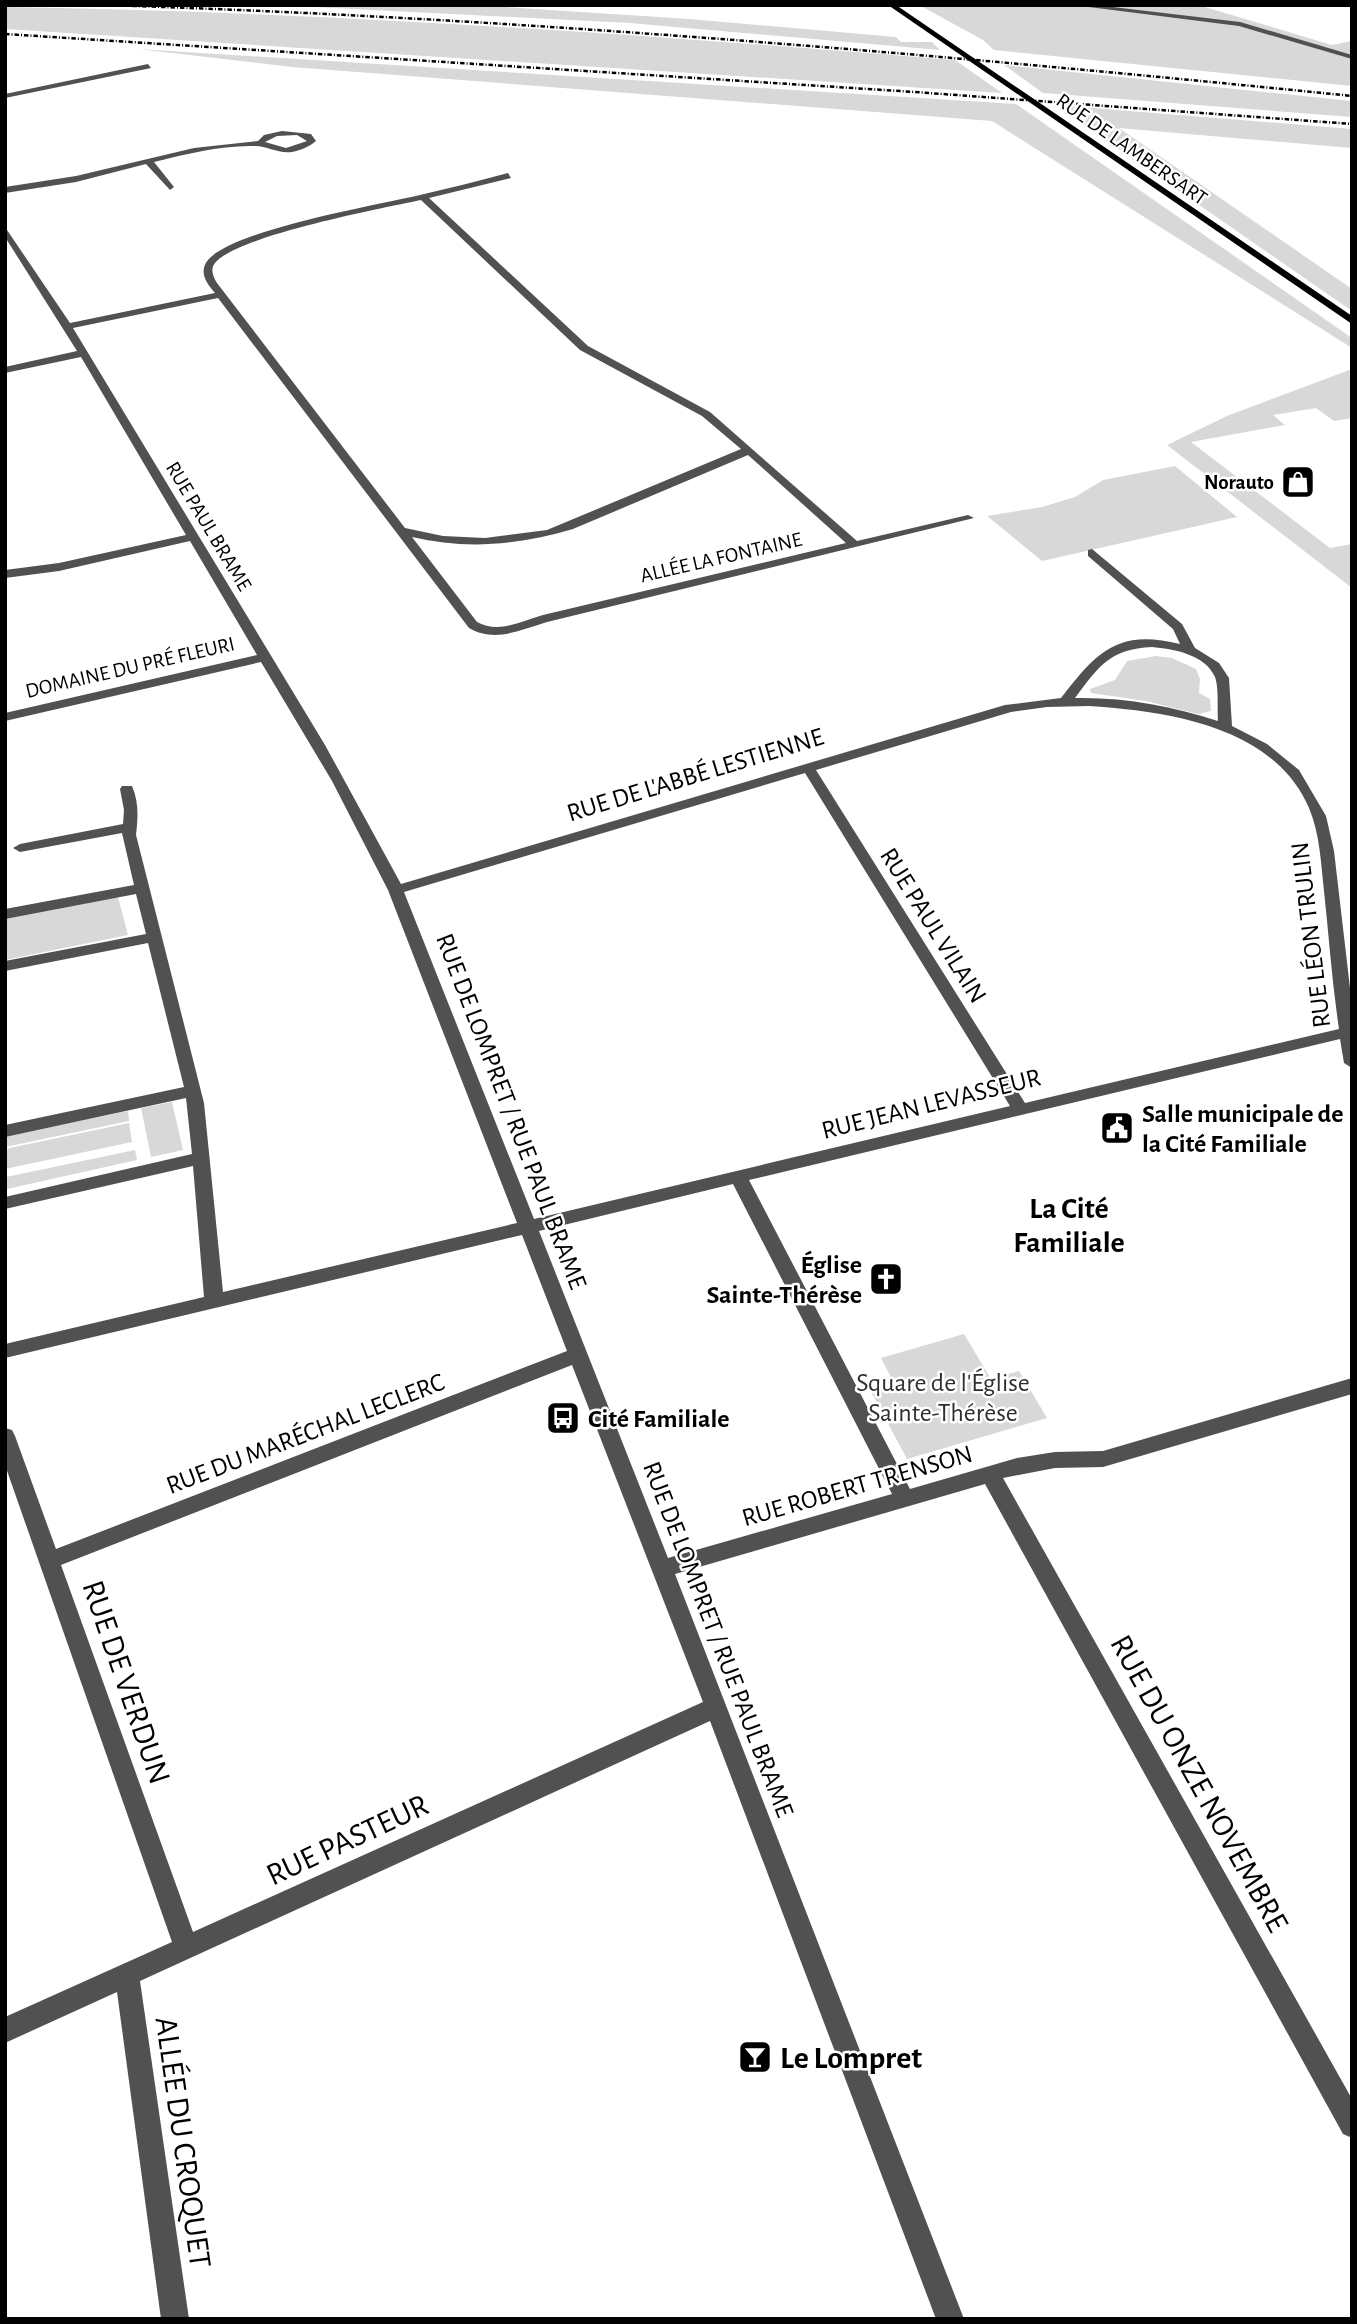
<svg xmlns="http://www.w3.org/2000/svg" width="1357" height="2324" viewBox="0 0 1357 2324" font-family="'Alegreya Sans',sans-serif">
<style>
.green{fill:#d8d8d8}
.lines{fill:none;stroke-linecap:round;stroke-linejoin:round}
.minor{fill:#515151;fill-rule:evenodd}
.major{fill:#000;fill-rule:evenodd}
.rail{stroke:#000;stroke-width:2.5;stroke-dasharray:4.5 2 1 2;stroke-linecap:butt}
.labels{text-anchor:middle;stroke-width:5;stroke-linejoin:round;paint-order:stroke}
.far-street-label{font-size:21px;fill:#000;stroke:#fff}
.far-poi-label{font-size:21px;font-weight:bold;fill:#000;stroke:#fff;text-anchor:end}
.street-label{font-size:26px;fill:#000;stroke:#fff}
.poi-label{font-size:26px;font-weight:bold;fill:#000;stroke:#fff;text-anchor:start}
.park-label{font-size:26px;fill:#2f2f2f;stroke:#fff}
.quarter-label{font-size:30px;font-weight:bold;fill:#000;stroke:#fff}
.near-street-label{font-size:32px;fill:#000;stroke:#fff}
.near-poi-label{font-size:32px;font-weight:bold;fill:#000;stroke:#fff;text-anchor:start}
</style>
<rect width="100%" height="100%" fill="#fff"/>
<path class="green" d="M 275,5 L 474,5 L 689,19 L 896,37 L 901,42 L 932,42 L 940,50 L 629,23 Z
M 919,5 L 1198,5 L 1332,45 L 1352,41 L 1352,86 L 994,50 L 983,40 Z
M 5,7 C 323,12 638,34 955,60 L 1002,93 L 5,29 Z
M 138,49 L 1016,104 L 1352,338 L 1352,348 L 992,121 L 292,67 Z
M 1004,65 L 1352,101 L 1352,117 L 1043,93 Z
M 1055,105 L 1352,129 L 1352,148 L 1119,128 L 1352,289 L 1352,311 Z
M 1352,369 L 1352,418 L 1334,421 L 1316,408 L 1273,415 L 1285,425 L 1191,442 L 1330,548 L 1352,544 L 1352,588 L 1167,445 L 1227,416 Z
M 1175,466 L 1237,517 L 1042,561 L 987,516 L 1042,507 L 1075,497 L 1103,480 Z
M 1156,656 L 1172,658 L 1196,669 L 1200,679 L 1199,693 L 1210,699 L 1211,711 L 1198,714 L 1146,701 L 1091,693 L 1090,689 L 1115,680 L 1127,661 Z
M 118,897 L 128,935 L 5,960 L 5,918 Z
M 172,1102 L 183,1150 L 151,1157 L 141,1108 Z
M 128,1111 L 129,1121 L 5,1147 L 5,1136 Z
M 129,1123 L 132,1142 L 5,1169 L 5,1149 Z
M 135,1150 L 137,1160 L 7,1189 L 6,1177 Z
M 964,1334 L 991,1379 L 1019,1371 L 1047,1418 L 907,1459 L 870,1390 L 895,1385 L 881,1358 Z"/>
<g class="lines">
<path class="minor" d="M 1073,5 L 1096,5 L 1240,22 L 1352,55 L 1352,59 L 1239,26 Z
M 148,64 L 151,68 L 5,98 L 5,94 Z
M 282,131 L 311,134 L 316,141 C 309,147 301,150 292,152 C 278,154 268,146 255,146 C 222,145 186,154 154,162 L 174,187 L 170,190 L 146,164 L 76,182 L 5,193 L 5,187 L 76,176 L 194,148 L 258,141 L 264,135 ZM 297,135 L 307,141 L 286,148 L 265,142 L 277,136 Z
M 508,173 L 511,178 L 429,198 L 588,346 L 710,412 L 857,541 L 968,515 L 974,518 L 547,622 C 520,630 495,643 469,628 L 218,298 L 73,328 L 325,745 L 401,884 L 1005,705 L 1061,698 C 1096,653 1117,628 1180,644 L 1173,629 L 1088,556 L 1088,550 L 1092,549 L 1182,624 L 1195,648 L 1219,663 L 1229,678 L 1232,726 L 1267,744 L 1299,770 L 1326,816 L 1334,851 L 1352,1005 L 1352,1068 L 1344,1063 L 1340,1039 L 749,1180 L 910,1489 L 1017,1458 L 1055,1452 L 1103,1451 L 1352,1378 L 1352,1394 L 1103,1467 L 1055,1468 L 1003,1478 L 1352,2099 L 1352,2138 L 1343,2134 L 985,1484 L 675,1574 L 964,2319 L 936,2319 L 710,1721 L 140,1981 L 189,2319 L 161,2319 L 117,1992 L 5,2043 L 5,2017 L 172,1942 L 5,1465 L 5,1428 L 12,1430 L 15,1436 L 56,1549 L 567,1351 L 522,1235 L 5,1358 L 5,1344 L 204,1297 L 193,1166 L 5,1209 L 5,1197 L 192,1154 L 186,1098 L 5,1137 L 5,1125 L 184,1087 L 148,943 L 5,971 L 5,961 L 146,934 L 136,894 L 5,919 L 5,909 L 134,885 L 122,833 L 20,852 L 13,848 L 20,844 L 123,824 L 124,810 L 120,789 L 122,786 L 132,786 C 139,802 138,818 136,835 L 204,1103 L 223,1292 L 517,1223 L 388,890 L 332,781 L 261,662 L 5,721 L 5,713 L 257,655 L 190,541 L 59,571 L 5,578 L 5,570 L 59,563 L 186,535 L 81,357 L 5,373 L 5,367 L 77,351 L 5,237 L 5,227 L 70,323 L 215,293 C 207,284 198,272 208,260 C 233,230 377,205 420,195 C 449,188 479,181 508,173 ZM 421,200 L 580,350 L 702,416 L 741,449 L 547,530 L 485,538 L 443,536 L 405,528 L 217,283 C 213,277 210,269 215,263 C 236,236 383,208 421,200 ZM 748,455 L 846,543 L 543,615 C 521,621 499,634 477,622 L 412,537 C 466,550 520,545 573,529 ZM 1152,647 C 1173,649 1205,654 1215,677 C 1219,688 1217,708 1218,721 C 1172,706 1124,697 1075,698 C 1099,666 1110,649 1152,647 ZM 1089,706 C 1167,711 1274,726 1309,808 C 1320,834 1321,864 1324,891 C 1329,937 1332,983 1339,1029 L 1025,1103 L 816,770 L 1011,712 L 1047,707 ZM 805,773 L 1010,1106 L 534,1219 L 404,892 ZM 733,1184 L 892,1494 L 668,1558 L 539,1231 ZM 572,1365 L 703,1702 L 193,1932 L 61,1565 Z"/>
<path class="major" d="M 888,5 L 896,5 L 1352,316 L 1352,324 Z"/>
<path class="rail" d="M 104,5 C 521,18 937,54 1352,96
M 5,34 L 915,92 L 1352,124"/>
</g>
<defs>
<symbol id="shop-square" viewBox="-11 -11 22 22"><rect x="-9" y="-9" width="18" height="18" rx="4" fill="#000" stroke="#fff"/><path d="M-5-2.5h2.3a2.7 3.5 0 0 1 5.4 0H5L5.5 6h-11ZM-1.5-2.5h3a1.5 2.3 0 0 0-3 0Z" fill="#fff"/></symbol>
<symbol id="civic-square" viewBox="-11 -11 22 22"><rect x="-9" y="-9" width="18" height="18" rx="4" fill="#000" stroke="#fff"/><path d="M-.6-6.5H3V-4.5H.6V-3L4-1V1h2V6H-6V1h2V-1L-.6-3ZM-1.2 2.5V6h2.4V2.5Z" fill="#fff"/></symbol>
<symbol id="church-square" viewBox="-11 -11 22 22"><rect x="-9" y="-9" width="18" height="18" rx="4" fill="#000" stroke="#fff"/><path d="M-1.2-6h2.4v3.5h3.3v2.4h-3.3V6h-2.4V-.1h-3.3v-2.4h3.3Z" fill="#fff"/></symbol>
<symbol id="bus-square" viewBox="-11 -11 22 22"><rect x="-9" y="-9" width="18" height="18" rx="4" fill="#000" stroke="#fff"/><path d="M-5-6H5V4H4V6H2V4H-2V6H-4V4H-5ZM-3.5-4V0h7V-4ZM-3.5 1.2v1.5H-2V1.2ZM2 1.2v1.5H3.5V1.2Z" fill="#fff"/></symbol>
<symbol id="bar-square" viewBox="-11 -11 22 22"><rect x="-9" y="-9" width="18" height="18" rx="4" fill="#000" stroke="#fff"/><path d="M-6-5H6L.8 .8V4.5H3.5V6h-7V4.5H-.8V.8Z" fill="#fff"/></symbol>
</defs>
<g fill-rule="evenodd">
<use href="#shop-square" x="1279" y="463" width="38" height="38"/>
<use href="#civic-square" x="1098" y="1109" width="38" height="38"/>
<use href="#church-square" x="867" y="1260" width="38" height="38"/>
<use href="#bus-square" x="544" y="1399" width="38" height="38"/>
<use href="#bar-square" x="736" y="2038" width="38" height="38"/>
</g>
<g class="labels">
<g class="far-street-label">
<text transform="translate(1132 149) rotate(35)" y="7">RUE DE LAMBERSART</text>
<text transform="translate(209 526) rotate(59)" y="7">RUE PAUL BRAME</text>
<text transform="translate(721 557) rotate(-13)" y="7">ALLÉE LA FONTAINE</text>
<text transform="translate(130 667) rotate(-13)" y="7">DOMAINE DU PRÉ FLEURI</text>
</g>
<g class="far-poi-label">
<text x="1274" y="489">Norauto</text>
</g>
<g class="street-label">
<text transform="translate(695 774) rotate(-17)" y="9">RUE DE L'ABBÉ LESTIENNE</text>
<text transform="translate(934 925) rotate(58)" y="9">RUE PAUL VILAIN</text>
<text transform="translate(1310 935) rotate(-97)" y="9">RUE LÉON TRULIN</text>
<text transform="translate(931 1103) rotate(-14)" y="9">RUE JEAN LEVASSEUR</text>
<text transform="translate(512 1111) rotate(69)" y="9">RUE DE LOMPRET / RUE PAUL BRAME</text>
<text transform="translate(305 1433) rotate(-21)" y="9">RUE DU MARÉCHAL LECLERC</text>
<text transform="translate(857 1485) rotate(-16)" y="9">RUE ROBERT TRENSON</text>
<text transform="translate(719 1639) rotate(69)" y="9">RUE DE LOMPRET / RUE PAUL BRAME</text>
</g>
<g class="poi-label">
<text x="1142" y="1122">Salle municipale de<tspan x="1142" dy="30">la Cité Familiale</tspan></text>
<text x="862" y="1273" text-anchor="end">Église<tspan x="862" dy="30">Sainte-Thérèse</tspan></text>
<text x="588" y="1427">Cité Familiale</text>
</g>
<g class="park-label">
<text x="943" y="1391">Square de l'Église<tspan x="943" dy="30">Sainte-Thérèse</tspan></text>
</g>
<g class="quarter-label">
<text x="1069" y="1218">La Cité<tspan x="1069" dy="34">Familiale</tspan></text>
</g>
<g class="near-street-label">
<text transform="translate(127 1682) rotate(71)" y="11">RUE DE VERDUN</text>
<text transform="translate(1200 1783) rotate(61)" y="11">RUE DU ONZE NOVEMBRE</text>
<text transform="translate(347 1839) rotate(-25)" y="11">RUE PASTEUR</text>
<text transform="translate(184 2142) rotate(82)" y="11">ALLÉE DU CROQUET</text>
</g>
<g class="near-poi-label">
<text x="780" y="2068">Le Lompret</text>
</g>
</g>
<rect width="1357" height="2324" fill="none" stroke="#000000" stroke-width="14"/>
</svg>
